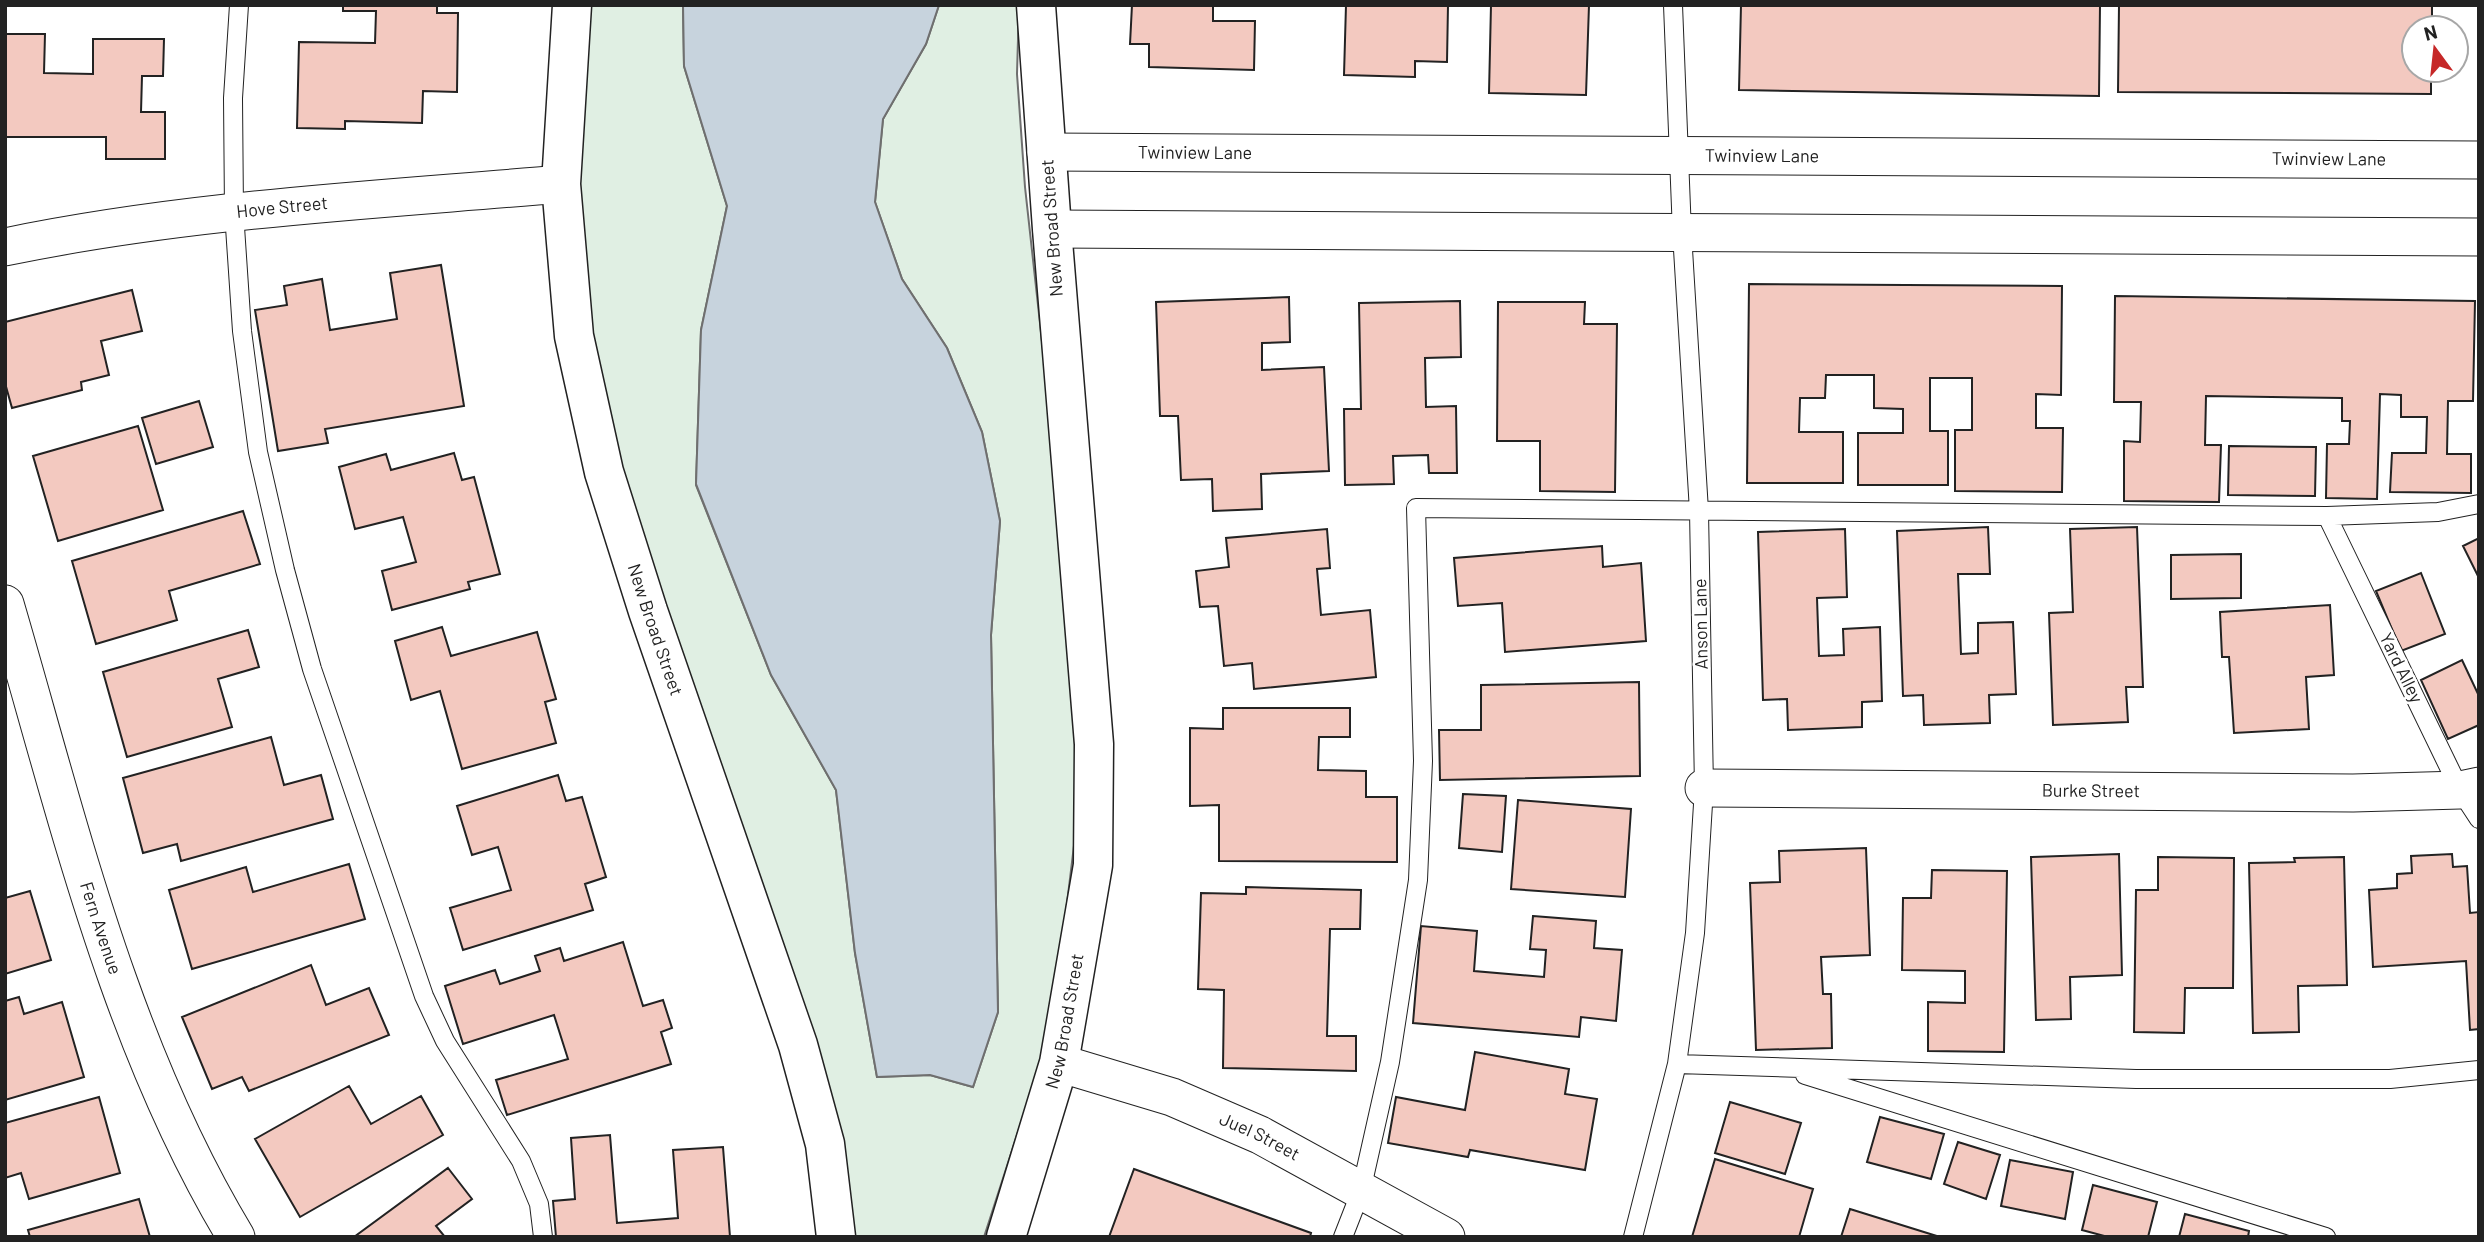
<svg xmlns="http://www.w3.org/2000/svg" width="2484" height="1242" viewBox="0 0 2484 1242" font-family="Barlow,sans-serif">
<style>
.green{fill:#e0efe3;stroke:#6f6f6f;stroke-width:2}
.water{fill:#c7d3dd;stroke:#6f6f6f;stroke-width:2}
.building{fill:#f3c9c0;stroke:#222;stroke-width:2}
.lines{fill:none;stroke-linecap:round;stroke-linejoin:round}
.lane-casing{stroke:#222;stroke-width:20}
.street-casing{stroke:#222;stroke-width:39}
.secondary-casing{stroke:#222;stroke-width:41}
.lane{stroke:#fff;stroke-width:18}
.street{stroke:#fff;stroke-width:37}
.secondary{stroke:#fff;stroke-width:38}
.labels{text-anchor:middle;stroke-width:5;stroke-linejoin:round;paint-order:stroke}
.street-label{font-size:18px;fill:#222;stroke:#fff}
</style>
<rect width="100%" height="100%" fill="#fff"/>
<path class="green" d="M 590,5 L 683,5 L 684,66 L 727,206 L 701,330 L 696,485 L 771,675 L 836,790 L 855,953 L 877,1077 L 930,1075 L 973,1087 L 998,1012 L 991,635 L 1000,521 L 982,432 L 947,348 L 902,279 L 875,202 L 883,119 L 926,44 L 939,5 L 1019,5 L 1017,74 L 1025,187 L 1059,496 L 1074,678 L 1076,829 L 1052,1027 L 984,1237 L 847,1237 L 608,437 L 582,264 L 578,163 Z"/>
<path class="water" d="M 683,5 L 939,5 L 926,44 L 883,119 L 875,202 L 902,279 L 947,348 L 982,432 L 1000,521 L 991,635 L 998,1012 L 973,1087 L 930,1075 L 877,1077 L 855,953 L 836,790 L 771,675 L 696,484 L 701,330 L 727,206 L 684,66 Z"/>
<path class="building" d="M 343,5 L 437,5 L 437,13 L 458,13 L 457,92 L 423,91 L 422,123 L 345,121 L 345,129 L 297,128 L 299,42 L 375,43 L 376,11 L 343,11 Z
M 1132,5 L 1213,5 L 1213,21 L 1255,21 L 1254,70 L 1149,67 L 1149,44 L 1130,44 Z
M 1346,5 L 1448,5 L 1447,62 L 1415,61 L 1415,77 L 1344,75 Z
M 1491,5 L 1589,5 L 1586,95 L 1489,93 Z
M 1741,5 L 2100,5 L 2099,96 L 1739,90 Z
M 2119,5 L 2432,5 L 2432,28 L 2414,28 L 2414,70 L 2431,70 L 2431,94 L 2118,92 Z
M 5,34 L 45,34 L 44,73 L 93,74 L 93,39 L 164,39 L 163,76 L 142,76 L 141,112 L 165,112 L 165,159 L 106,159 L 106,137 L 5,137 Z
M 441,265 L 464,406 L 325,429 L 328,443 L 278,451 L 255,310 L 287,305 L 284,286 L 322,279 L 330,330 L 397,319 L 390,273 Z
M 1749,284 L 2062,286 L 2061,395 L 2036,394 L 2036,428 L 2063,428 L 2062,492 L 1955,491 L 1955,430 L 1972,430 L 1972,378 L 1930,378 L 1930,431 L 1948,431 L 1948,485 L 1858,485 L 1858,433 L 1903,433 L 1903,409 L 1874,408 L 1874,375 L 1826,375 L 1825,398 L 1800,398 L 1799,432 L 1843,432 L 1843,483 L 1747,483 Z
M 132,290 L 142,331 L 101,341 L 109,375 L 81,382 L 82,390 L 12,408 L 5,383 L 5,322 Z
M 2115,296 L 2475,301 L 2473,401 L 2448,401 L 2447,454 L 2471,454 L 2471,493 L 2390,492 L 2392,453 L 2426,453 L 2427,417 L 2401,417 L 2401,395 L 2380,394 L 2377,499 L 2326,498 L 2327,444 L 2349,444 L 2350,421 L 2342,421 L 2342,398 L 2206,396 L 2205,445 L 2221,445 L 2219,502 L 2124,501 L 2124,441 L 2140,442 L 2141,402 L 2114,402 Z
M 1289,297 L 1290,342 L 1262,343 L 1262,370 L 1324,367 L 1329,471 L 1261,474 L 1262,509 L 1213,511 L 1212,479 L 1181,480 L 1178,416 L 1160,416 L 1156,302 Z
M 1460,301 L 1461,357 L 1425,358 L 1426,407 L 1456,406 L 1457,473 L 1429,473 L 1428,455 L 1393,456 L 1394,484 L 1345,485 L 1344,409 L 1361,409 L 1359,303 Z
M 1498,302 L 1585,302 L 1584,324 L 1617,324 L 1615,492 L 1540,491 L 1540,441 L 1497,441 Z
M 199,401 L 213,447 L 156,464 L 142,418 Z
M 138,426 L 163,510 L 58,541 L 33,456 Z
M 2229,446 L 2316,447 L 2315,496 L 2228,495 Z
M 454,453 L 462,480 L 474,477 L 500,574 L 468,582 L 470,589 L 392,610 L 382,571 L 416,562 L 403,517 L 355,529 L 339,467 L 386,454 L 391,470 Z
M 243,511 L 260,564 L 169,591 L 177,620 L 96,644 L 72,561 Z
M 1988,527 L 1990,574 L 1958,574 L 1961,654 L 1978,653 L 1978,623 L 2013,622 L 2016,694 L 1989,695 L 1990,723 L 1924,725 L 1923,695 L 1903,696 L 1897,531 Z
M 2137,527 L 2143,687 L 2126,687 L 2128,722 L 2053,725 L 2049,613 L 2073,612 L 2070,529 Z
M 1327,529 L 1330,568 L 1317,569 L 1321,615 L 1370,610 L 1376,677 L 1254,689 L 1252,663 L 1224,666 L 1218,606 L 1200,607 L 1196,571 L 1229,567 L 1226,538 Z
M 1845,529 L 1847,597 L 1817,598 L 1819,656 L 1844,655 L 1843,629 L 1880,627 L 1882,701 L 1862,702 L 1862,727 L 1788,730 L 1787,699 L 1763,700 L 1758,532 Z
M 2479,538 L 2479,578 L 2463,546 Z
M 1602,546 L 1603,567 L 1641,563 L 1646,641 L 1505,652 L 1502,603 L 1458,606 L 1454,558 Z
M 2241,554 L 2241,598 L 2171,599 L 2171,555 Z
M 2421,573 L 2445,634 L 2401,651 L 2376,591 Z
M 2330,605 L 2334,675 L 2306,677 L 2309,729 L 2234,733 L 2229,657 L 2222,657 L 2220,612 Z
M 442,627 L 451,656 L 537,632 L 556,699 L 545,702 L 556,743 L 462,769 L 440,691 L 411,700 L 395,641 Z
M 248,630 L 259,667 L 218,679 L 232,727 L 127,757 L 103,672 Z
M 2462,660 L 2479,696 L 2479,725 L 2448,739 L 2421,680 Z
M 1639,682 L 1640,776 L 1440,780 L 1439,730 L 1481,730 L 1481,685 Z
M 1223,708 L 1350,708 L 1350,737 L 1319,737 L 1318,770 L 1366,771 L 1366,797 L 1397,797 L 1397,862 L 1219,861 L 1219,805 L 1190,806 L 1190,728 L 1223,729 Z
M 271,737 L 284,785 L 321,775 L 333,819 L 181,861 L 177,844 L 143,853 L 123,778 Z
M 558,775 L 566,801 L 582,797 L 606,877 L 585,884 L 593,910 L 463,950 L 450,908 L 511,890 L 498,847 L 472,855 L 457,806 Z
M 1463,794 L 1506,796 L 1502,852 L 1459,848 Z
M 1518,800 L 1631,809 L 1625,897 L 1511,889 Z
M 1866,848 L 1870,955 L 1821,957 L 1823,994 L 1831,994 L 1832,1048 L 1756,1050 L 1750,883 L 1780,882 L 1779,851 Z
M 2119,854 L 2122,975 L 2070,977 L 2071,1019 L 2036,1020 L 2031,857 Z
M 2452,854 L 2453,867 L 2467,866 L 2470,913 L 2479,912 L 2479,1029 L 2470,1030 L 2466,961 L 2373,967 L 2369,890 L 2397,888 L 2397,874 L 2412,873 L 2411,856 Z
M 2158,857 L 2234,858 L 2233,988 L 2185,988 L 2184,1033 L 2134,1032 L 2136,890 L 2158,890 Z
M 2344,857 L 2347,985 L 2298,986 L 2299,1032 L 2253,1033 L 2249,863 L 2295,862 L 2294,858 Z
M 349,864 L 365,919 L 192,969 L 169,890 L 246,867 L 253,892 Z
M 1932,870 L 2007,871 L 2004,1052 L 1928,1051 L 1928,1002 L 1965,1003 L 1965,971 L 1902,970 L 1903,898 L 1931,898 Z
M 1246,887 L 1361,890 L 1360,929 L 1330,929 L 1327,1036 L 1356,1036 L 1356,1071 L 1223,1068 L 1224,990 L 1198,989 L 1201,893 L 1246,894 Z
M 30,891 L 51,960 L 5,974 L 5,898 Z
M 1533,916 L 1596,921 L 1594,948 L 1622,950 L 1616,1021 L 1581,1017 L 1579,1037 L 1413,1023 L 1421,926 L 1477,931 L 1474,971 L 1544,977 L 1546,950 L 1530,949 Z
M 623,942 L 643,1006 L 663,1000 L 672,1028 L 661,1032 L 671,1064 L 507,1115 L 496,1080 L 568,1059 L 554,1015 L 463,1044 L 445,986 L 495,970 L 500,984 L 540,971 L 535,956 L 560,948 L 564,961 Z
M 311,965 L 326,1005 L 369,988 L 389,1035 L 249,1091 L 242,1077 L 212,1089 L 182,1017 Z
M 19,997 L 24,1014 L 62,1002 L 84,1077 L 5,1100 L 5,1001 Z
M 1475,1052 L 1569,1069 L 1565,1094 L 1597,1099 L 1585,1170 L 1470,1150 L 1468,1157 L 1388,1143 L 1396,1097 L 1465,1110 Z
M 349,1086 L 371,1124 L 421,1096 L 443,1135 L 300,1217 L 255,1139 Z
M 99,1097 L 120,1173 L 29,1199 L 21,1173 L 5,1178 L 5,1123 Z
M 1730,1102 L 1801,1123 L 1785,1174 L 1715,1153 Z
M 1880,1117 L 1944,1134 L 1931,1179 L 1867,1162 Z
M 610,1135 L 617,1223 L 678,1218 L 673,1150 L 723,1147 L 730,1237 L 556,1237 L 553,1201 L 575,1199 L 571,1138 Z
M 1958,1142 L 2000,1155 L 1986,1199 L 1944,1184 Z
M 1715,1159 L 1813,1189 L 1799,1237 L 1692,1237 Z
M 2010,1160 L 2073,1172 L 2065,1219 L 2001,1206 Z
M 448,1168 L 472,1199 L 436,1226 L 445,1237 L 354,1237 Z
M 1134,1169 L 1311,1233 L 1310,1237 L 1109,1237 Z
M 2093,1185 L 2157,1202 L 2148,1237 L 2108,1237 L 2082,1230 Z
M 139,1199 L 150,1237 L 30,1237 L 28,1230 Z
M 1850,1209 L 1940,1237 L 1841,1237 Z
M 2185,1214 L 2249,1231 L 2248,1237 L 2179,1237 Z"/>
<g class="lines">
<defs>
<path id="lane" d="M 239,5 L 233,98 L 234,212 L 242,331 L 258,452 L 285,570 L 312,669 L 424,996 L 445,1041 L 521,1161 L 539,1204 L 543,1237
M 2327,516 L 2460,790 L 2479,819
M 1677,1064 L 2136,1079 L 2390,1079 L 2479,1070
M 1805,1075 L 2326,1237
M 1343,1237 L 1361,1191 L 1390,1062 L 1418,880 L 1423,761 L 1416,508 L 2327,516 L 2438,512 L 2479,504
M 1633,1237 L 1677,1064 L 1695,933 L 1704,788 L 1699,511 L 1682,233 L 1673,5"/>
<g id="street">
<path id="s1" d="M 1046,152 L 2479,160"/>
<path d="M 1052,229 L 2479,237"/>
<path id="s2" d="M 5,247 C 188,209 376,200 561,184"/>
<path id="s3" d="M 5,604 C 68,819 119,1043 236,1237"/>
<path id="s4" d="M 1704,788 L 2353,793 L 2460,790 L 2479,786"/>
<path id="s5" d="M 1059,1063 L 1172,1097 L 1260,1135 L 1446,1237"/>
</g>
<g id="secondary">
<path id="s6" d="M 572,5 L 561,184 L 574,336 L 604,472 L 648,611 L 798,1045 L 825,1144 L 836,1237"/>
<path id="s7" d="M 1006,1237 L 1059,1063 L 1093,865 L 1094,744 L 1052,229 L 1036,5"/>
</g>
</defs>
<use href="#lane" class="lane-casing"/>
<use href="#street" class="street-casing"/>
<use href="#secondary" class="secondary-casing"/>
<use href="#lane" class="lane"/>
<use href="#street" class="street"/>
<use href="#secondary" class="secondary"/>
</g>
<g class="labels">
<g class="street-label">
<text dy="6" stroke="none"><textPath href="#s1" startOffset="149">Twinview Lane</textPath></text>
<text dy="6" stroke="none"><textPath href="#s1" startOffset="716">Twinview Lane</textPath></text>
<text dy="6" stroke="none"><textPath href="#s1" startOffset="1283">Twinview Lane</textPath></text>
<text dy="6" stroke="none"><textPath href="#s2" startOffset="280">Hove Street</textPath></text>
<text transform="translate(1052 228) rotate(-94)" y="6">New Broad Street</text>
<text transform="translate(1701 624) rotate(-91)" y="6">Anson Lane</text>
<text dy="6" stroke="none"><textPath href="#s6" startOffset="637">New Broad Street</textPath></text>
<text transform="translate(2401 668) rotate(64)" y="6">Yard Alley</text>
<text dy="6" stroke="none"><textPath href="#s4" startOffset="387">Burke Street</textPath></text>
<text dy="6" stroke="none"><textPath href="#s3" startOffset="338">Fern Avenue</textPath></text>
<text dy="6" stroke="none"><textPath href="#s7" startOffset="224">New Broad Street</textPath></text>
<text dy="6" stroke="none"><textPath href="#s5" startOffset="214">Juel Street</textPath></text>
</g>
</g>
<rect width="2484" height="1242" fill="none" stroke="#222222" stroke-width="14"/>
<g transform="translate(2435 49) rotate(345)"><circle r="33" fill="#ffffff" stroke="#a7a7a7" stroke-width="2"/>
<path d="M0-5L12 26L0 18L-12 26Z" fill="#c62828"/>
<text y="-10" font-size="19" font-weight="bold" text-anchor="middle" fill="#222222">N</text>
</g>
</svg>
